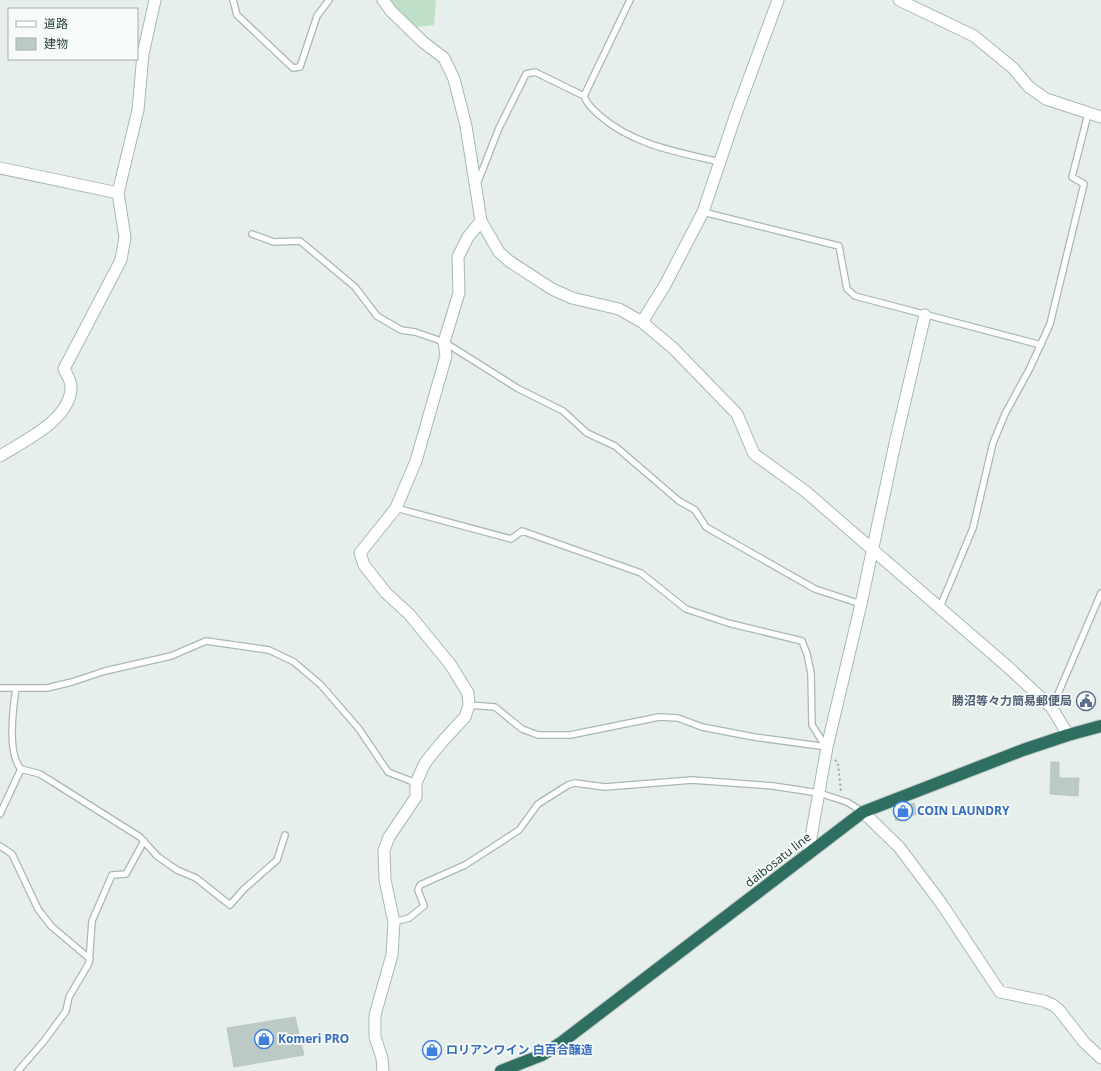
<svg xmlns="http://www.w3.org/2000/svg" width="1101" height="1071" viewBox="0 0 1101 1071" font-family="'Noto Sans','Noto Sans JP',sans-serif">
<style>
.green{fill:#bfe0c8}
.building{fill:#bbcac4;stroke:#b8c9c2}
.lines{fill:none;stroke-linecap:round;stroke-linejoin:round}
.lane-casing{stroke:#a8b8b2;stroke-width:8}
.street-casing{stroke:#a8b8b2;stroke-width:13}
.highway-casing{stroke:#c2cac8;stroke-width:14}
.path{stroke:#86b3a5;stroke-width:2;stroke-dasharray:2 3;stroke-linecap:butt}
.lane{stroke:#fff;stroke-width:5.5}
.street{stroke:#fff;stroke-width:11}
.highway{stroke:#2f6f62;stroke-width:12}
.labels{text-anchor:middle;stroke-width:3.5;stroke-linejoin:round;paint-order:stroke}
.service-label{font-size:12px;font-weight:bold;fill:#4e5e75;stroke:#f7fbf9;text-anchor:end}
.shop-label{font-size:12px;font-weight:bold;fill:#366cbe;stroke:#f7fbf9;text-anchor:start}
.street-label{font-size:12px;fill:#24423a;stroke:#f7fbf9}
</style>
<rect width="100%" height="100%" fill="#e6efeb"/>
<path class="green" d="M 387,0 L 436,0 L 434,25 L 416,27 Z"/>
<path class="building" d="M 1051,762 L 1059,762 L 1059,778 L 1079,778 L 1078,796 L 1050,794 Z
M 914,803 L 917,814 L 896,821 L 893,810 Z
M 295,1017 L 304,1055 L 234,1067 L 227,1028 Z"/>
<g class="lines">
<defs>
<path id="lane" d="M 233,0 L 237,15 L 293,68 L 300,67 L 317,16 L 329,0
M 584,96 L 630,0
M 477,184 L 499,128 L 526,74 L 535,72 L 584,96 C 587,105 593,109 599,115 C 633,145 677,152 720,162
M 703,212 L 839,246 L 847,289 L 855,296 L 1041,345
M 252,234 L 274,242 L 300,241 L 355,287 L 377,316 L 401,330 L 415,332 L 444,342 L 517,388 L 563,411 L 587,433 L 615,446 L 679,501 L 695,510 L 706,527 L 815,589 L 861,604
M 396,508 L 511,539 L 522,531 L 641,573 L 686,609 L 728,623 L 802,641 L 807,654 L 811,673 L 812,725 L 826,747
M 940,607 L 973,528 L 993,443 L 1005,414 L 1030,368 L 1050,324 L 1084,184 L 1072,177 L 1088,114
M 0,688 L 47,688 L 72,682 L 105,671 L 171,656 L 206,641 L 269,650 L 294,662 L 321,685 L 359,729 L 388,772 L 416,783
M 469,705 L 495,707 L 522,729 L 538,735 L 570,735 L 659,717 L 678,718 L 702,727 L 754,737 L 827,747
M 1052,708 L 1101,593
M 21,769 L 40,774 L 140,837 L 157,856 L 177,870 L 196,878 L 230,905 L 244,889 L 277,860 L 285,835
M 0,814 L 21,769 C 7,754 13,708 16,688
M 0,846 L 12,854 L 38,909 L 51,926 L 90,959
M 394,922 L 409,918 L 424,906 L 418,890 L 420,885 L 465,865 L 493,847 L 519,830 L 538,804 L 568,785 L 575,783 L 605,787 L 692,780 L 773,786 L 819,793 L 847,802 L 863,812
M 18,1071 L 44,1041 L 66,1011 L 69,997 L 89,963 L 92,921 L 112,875 L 126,874 L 144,841"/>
<path id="street" d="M 383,0 L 391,11 L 423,42 L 444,58 L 454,79 L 466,126 L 481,221 L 499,252 L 509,261 L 552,289 L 572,298 L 619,309 L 642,322 L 673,348 L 737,414 L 754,454 L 805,491 L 1008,667 L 1052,708 L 1068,735
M 899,0 L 974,36 L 1013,68 L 1029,87 L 1046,99 L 1101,117
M 0,168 L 118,193 L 138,110 L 143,54 L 155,0
M 642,322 L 665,285 L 703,212 L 736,114 L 778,0
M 0,456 C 24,441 72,419 71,386 C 71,381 66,373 64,369 L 121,260 L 125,237 L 118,193
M 863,812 L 899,847 L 941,903 L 1000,992 L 1044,1001 L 1053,1005 L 1059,1010 L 1084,1042 L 1101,1058
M 808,854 L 827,747 L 861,604 L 894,448 L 925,315
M 383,1071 L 382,1058 L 375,1037 L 375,1015 L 392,955 L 394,922 L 385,880 L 384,850 L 389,837 L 416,797 L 416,783 L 425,763 L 441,743 L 465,717 L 469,705 L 468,693 L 450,664 L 409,614 L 386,593 L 364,565 L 360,553 L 396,508 L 416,461 L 446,356 L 444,342 L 459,293 L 458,257 L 468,237 L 481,221"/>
<path id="highway" d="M 501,1071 L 542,1055 L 562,1042 L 863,812 L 1023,750 L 1068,735 L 1101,726"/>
</defs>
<use href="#lane" class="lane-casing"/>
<use href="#street" class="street-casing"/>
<use href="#highway" class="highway-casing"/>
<path class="path" d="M 835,760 L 838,763 L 841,792"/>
<use href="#lane" class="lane"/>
<use href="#street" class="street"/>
<use href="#highway" class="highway"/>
</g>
<defs>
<symbol id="civic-ring" viewBox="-11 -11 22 22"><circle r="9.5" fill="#f7fbf9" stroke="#5c6f8a" stroke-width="1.5"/><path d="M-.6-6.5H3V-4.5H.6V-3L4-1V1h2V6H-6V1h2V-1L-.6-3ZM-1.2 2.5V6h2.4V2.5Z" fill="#5c6f8a"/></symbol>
<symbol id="shop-ring" viewBox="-11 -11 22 22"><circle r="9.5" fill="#f7fbf9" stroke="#3f7fe0" stroke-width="1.5"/><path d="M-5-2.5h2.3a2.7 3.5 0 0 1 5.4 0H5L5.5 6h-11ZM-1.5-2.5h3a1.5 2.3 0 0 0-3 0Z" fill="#3f7fe0"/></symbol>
</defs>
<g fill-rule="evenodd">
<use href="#civic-ring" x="1075" y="690" width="22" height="22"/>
<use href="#shop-ring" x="892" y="800" width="22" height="22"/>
<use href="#shop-ring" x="253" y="1028" width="22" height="22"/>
<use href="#shop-ring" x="421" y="1039" width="22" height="22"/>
</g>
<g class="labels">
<g class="service-label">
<text x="1072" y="705">勝沼等々力簡易郵便局</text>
</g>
<g class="shop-label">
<text x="917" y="815">COIN LAUNDRY</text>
<text x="278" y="1043">Komeri PRO</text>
<text x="446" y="1054">ロリアンワイン 白百合醸造</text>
</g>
<g class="street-label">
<text transform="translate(778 860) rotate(-38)" y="4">daibosatu line</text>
</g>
</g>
<rect x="8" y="8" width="130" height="52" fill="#f7fbf9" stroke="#a3b1ad"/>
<rect x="16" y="21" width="20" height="6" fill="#ffffff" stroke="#a3b1ad"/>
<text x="44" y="28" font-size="12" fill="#24423a">道路</text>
<rect x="16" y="38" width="20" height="12" fill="#bbcac4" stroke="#a3b1ad"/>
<text x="44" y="48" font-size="12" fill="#24423a">建物</text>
</svg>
